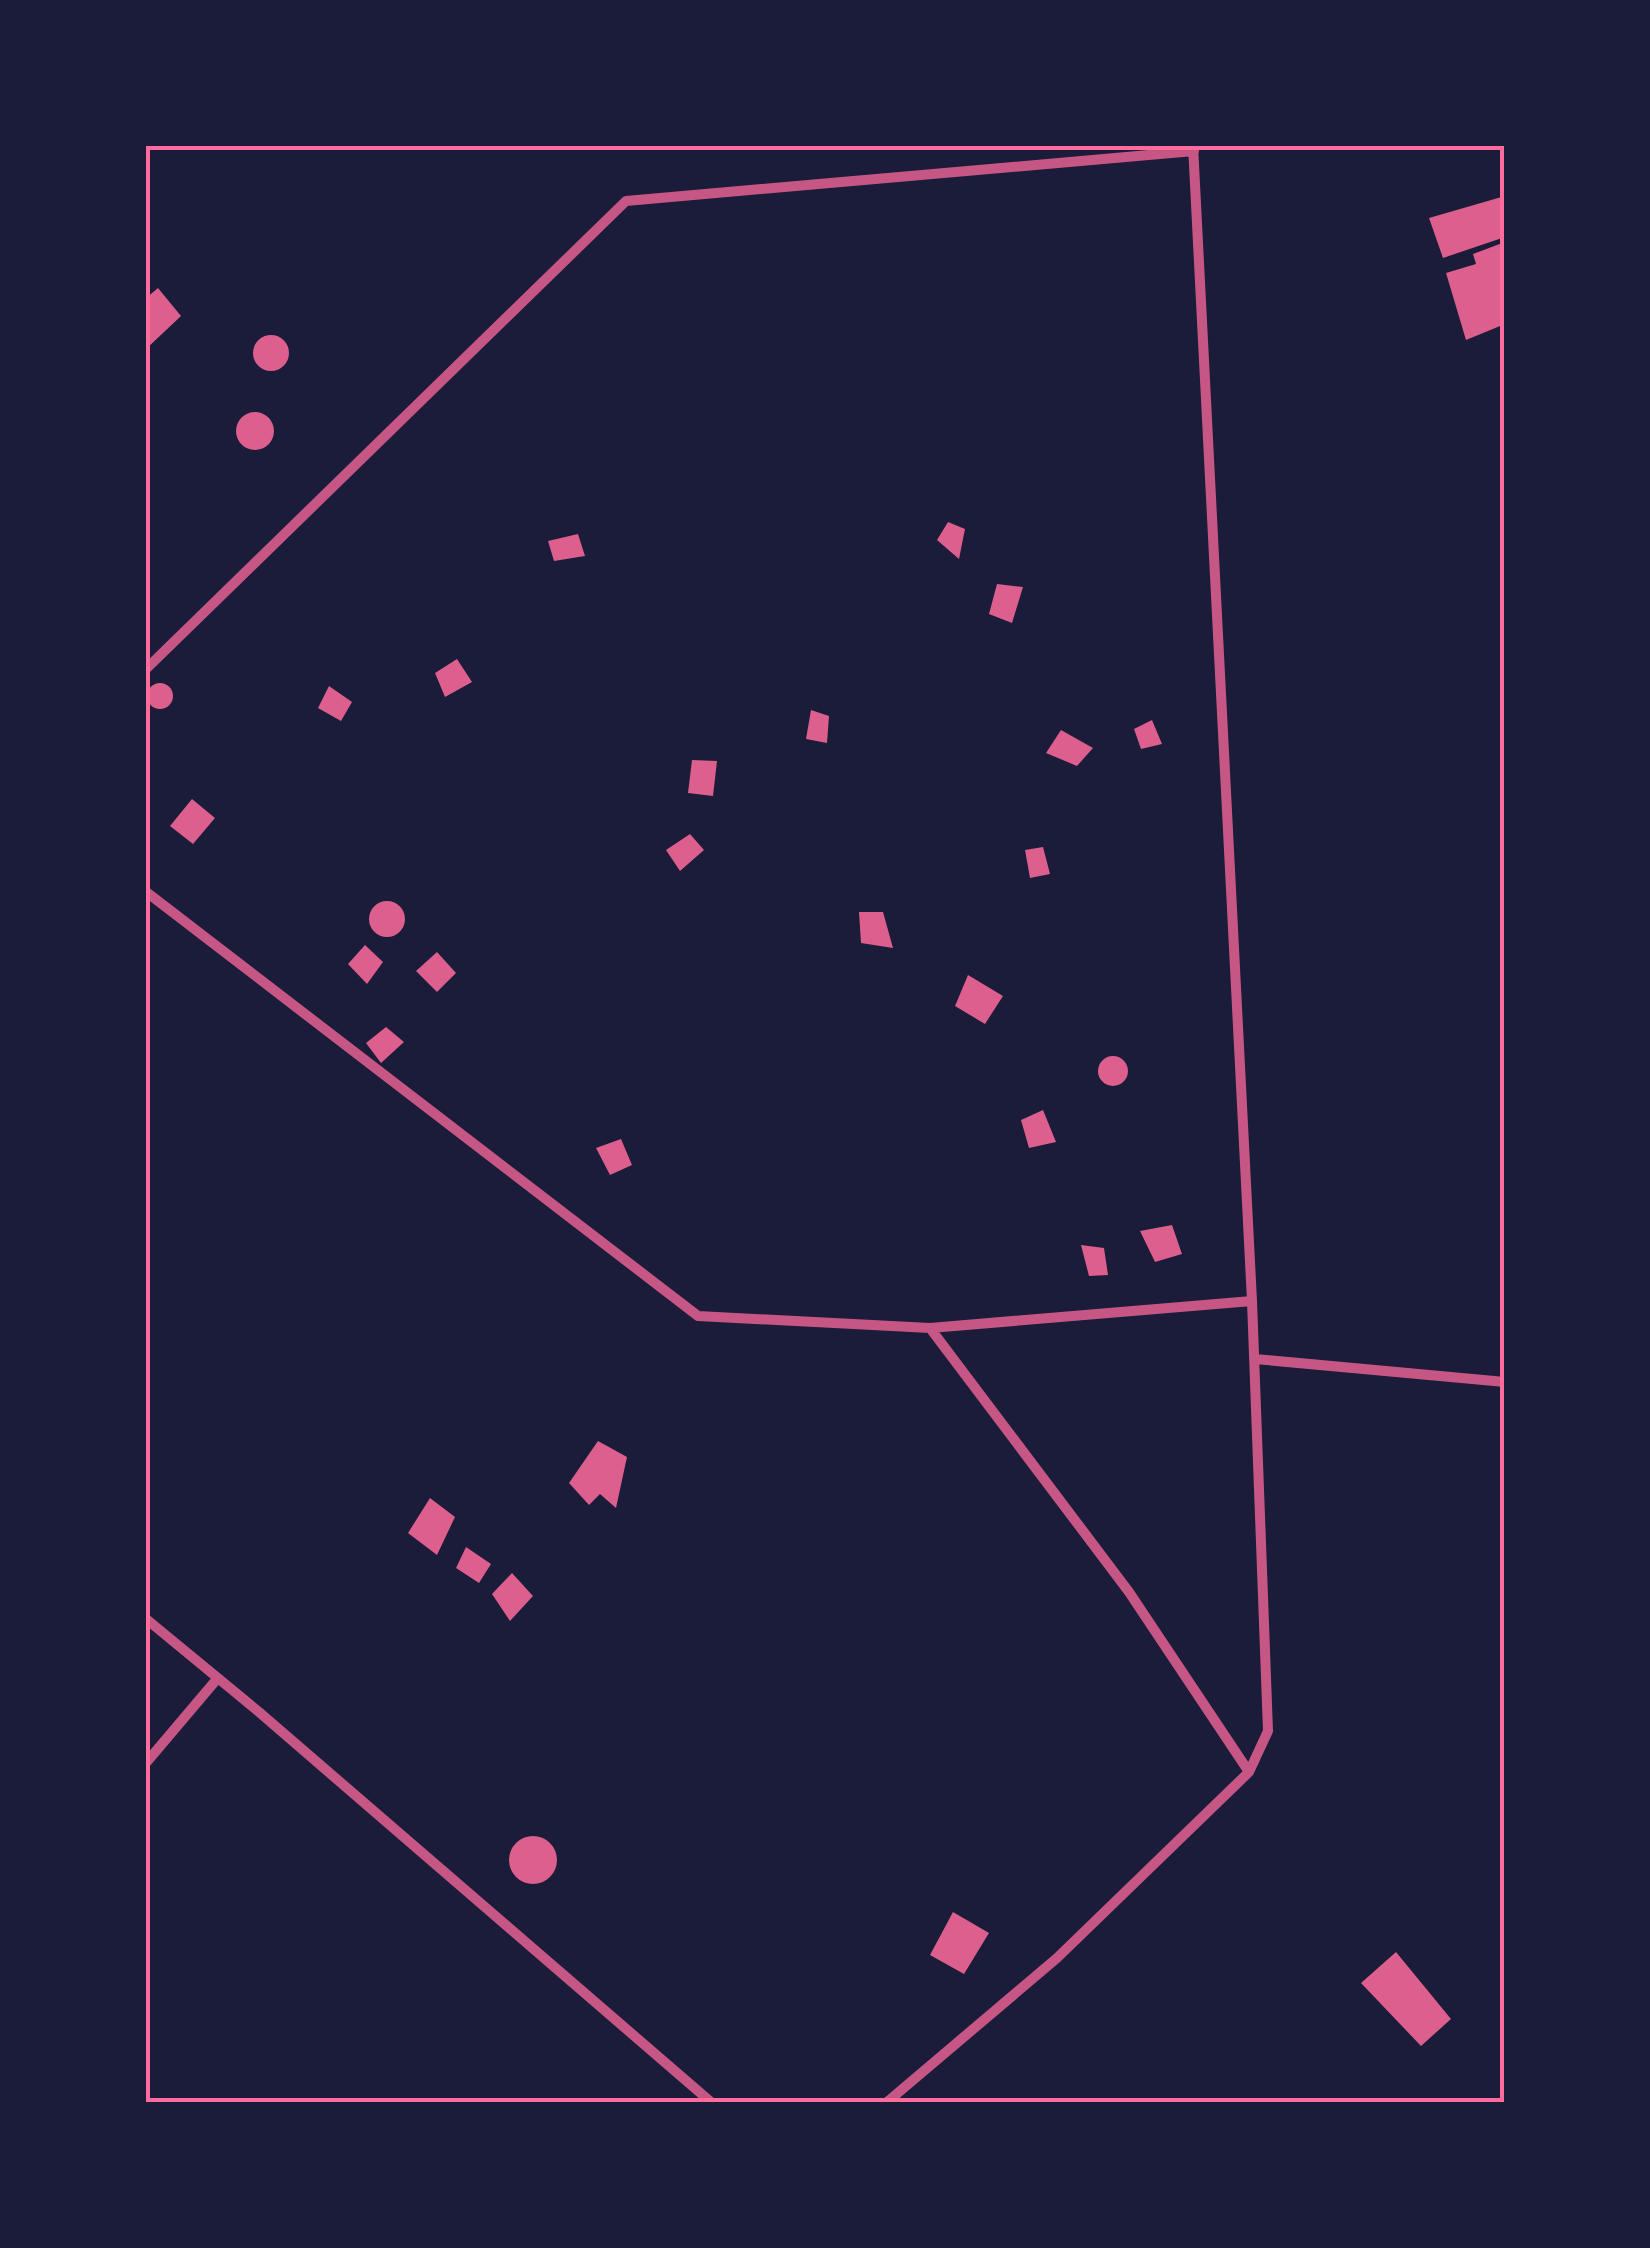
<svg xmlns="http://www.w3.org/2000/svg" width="1650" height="2248" viewBox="0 0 1650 2248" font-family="'Roboto Condensed',sans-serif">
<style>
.building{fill:#dd5f8e}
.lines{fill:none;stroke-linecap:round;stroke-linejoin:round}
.minor{stroke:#c65784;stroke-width:10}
.neatline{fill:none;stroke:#ff6b9d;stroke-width:4}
</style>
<rect width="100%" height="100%" fill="#1b1b3a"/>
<path class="building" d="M 1505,196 L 1505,237 L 1443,258 L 1429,218 Z
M 1505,242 L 1505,324 L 1466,340 L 1446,273 L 1476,264 L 1473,254 Z
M 158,288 L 181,316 L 145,350 L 145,299 Z
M253 353a18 18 0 1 1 36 0a18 18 0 1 1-36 0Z
M236 431a19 19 0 1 1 38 0a19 19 0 1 1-38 0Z
M 948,522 L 965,529 L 959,559 L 937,540 Z
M 578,534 L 585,556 L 554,561 L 548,541 Z
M 997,584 L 1023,587 L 1012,623 L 989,614 Z
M 457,659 L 472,682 L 445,697 L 435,673 Z
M147 696a13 13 0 1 1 26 0a13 13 0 1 1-26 0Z
M 329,686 L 352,702 L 341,721 L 318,708 Z
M 811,710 L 829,716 L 827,743 L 806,739 Z
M 1152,720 L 1162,744 L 1141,749 L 1134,729 Z
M 1061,730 L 1093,748 L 1077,766 L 1046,753 Z
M 692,760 L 717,761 L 713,796 L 688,793 Z
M 192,799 L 215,818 L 193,844 L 170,826 Z
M 690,834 L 704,850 L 680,871 L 666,850 Z
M 1043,847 L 1050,874 L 1030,878 L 1025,850 Z
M369 919a18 18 0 1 1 36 0a18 18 0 1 1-36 0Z
M 859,912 L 883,912 L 893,948 L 861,943 Z
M 365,945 L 383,962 L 367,984 L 348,964 Z
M 437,952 L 456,973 L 437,992 L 416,971 Z
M 968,975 L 1003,996 L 985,1024 L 955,1006 Z
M 386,1027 L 404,1042 L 381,1063 L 366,1043 Z
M1098 1071a15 15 0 1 1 30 0a15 15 0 1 1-30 0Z
M 1043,1110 L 1056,1142 L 1029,1148 L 1021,1120 Z
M 621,1139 L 632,1165 L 610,1175 L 596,1148 Z
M 1172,1225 L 1182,1254 L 1155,1262 L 1140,1231 Z
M 1081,1245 L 1104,1248 L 1108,1275 L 1089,1276 Z
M 598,1441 L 627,1457 L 616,1508 L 600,1494 L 589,1505 L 569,1483 Z
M 430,1498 L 455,1517 L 437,1555 L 408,1533 Z
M 466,1547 L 491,1564 L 479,1583 L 456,1568 Z
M 512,1573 L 533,1596 L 510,1621 L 492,1594 Z
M509 1860a24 24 0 1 1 48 0a24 24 0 1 1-48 0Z
M 953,1912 L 989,1933 L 964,1974 L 930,1955 Z
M 1396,1952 L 1451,2019 L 1421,2046 L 1361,1983 Z"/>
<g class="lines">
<path class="minor" d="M 145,670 L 626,201 L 1194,151
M 145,891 L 698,1316 L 930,1328 L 1129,1592 L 1249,1772
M 930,1328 L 1252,1301
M 1255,1359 L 1505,1382
M 145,1618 L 259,1712 L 712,2103
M 145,1764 L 217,1679
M 886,2103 L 1057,1958 L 1249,1772 L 1268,1731 L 1252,1301 L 1193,145"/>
</g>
<rect width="1650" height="2248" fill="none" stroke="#1b1b3a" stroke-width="295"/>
<rect x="148" y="148" width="1354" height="1952" class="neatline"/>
</svg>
